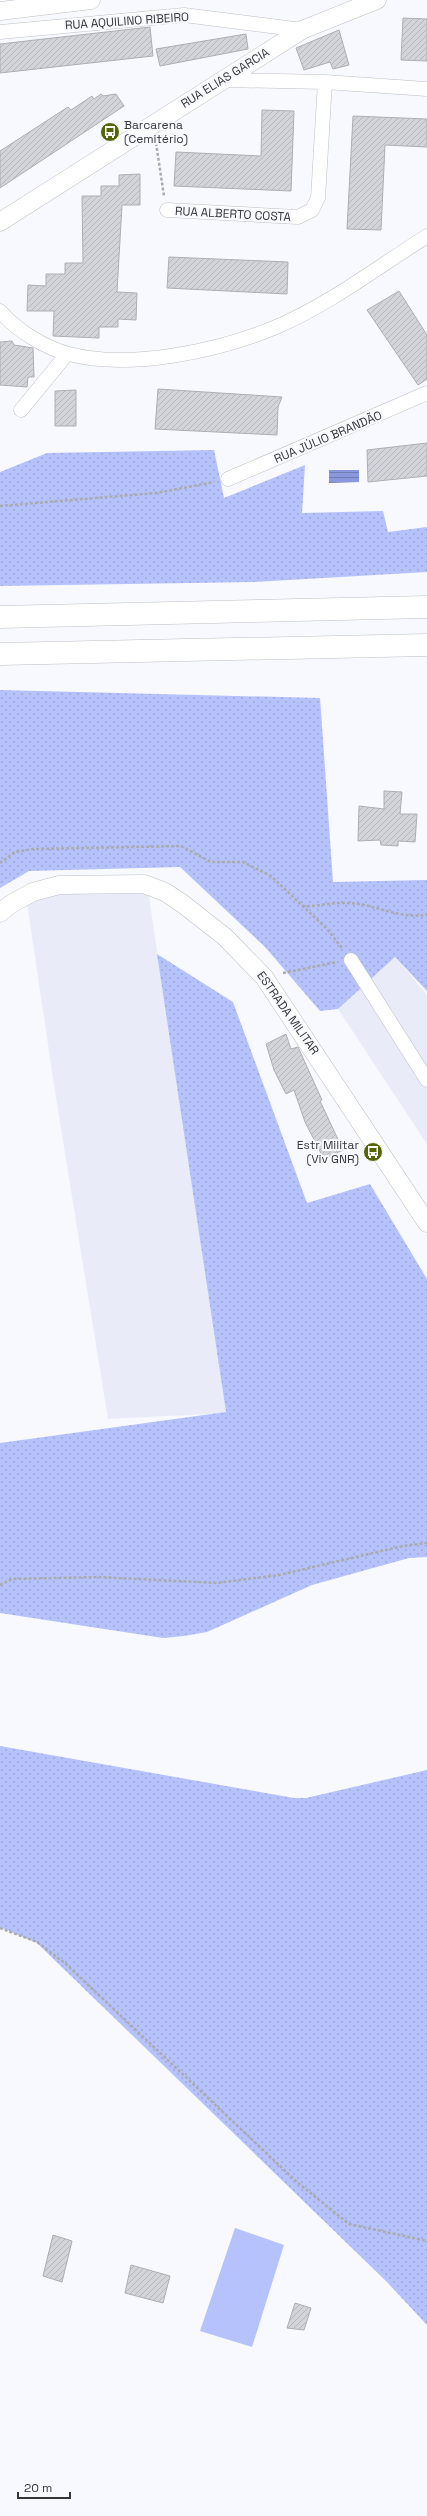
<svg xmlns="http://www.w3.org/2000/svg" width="427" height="2516" viewBox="0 0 427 2516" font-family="'Space Grotesk',sans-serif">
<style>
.built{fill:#e9ecf8}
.grass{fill:url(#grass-dots)}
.pitch{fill:#b6c2fb}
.water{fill:url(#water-rules)}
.building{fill:url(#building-hatch);stroke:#adaeb3}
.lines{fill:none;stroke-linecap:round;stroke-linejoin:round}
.minor-casing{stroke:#bdbfc3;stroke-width:15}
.tertiary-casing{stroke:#bdbfc3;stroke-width:19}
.motorway-casing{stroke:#bdbfc3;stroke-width:23}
.path{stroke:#aaabaf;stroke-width:2.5;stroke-dasharray:3 2;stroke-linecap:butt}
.minor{stroke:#fff;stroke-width:14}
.tertiary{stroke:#fff;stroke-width:18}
.motorway{stroke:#fff;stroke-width:22}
.labels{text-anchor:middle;stroke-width:4;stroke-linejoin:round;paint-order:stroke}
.street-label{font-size:12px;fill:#363638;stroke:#f7f9fe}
.poi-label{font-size:12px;fill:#363638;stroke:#f7f9fe;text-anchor:start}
</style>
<defs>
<pattern id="grass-dots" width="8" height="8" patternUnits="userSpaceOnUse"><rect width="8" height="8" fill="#b6c2fb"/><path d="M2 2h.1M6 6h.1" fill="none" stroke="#9da7d8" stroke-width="1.8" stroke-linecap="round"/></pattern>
<pattern id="water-rules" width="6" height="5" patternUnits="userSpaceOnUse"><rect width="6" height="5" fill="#8997dd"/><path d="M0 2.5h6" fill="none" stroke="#717cb4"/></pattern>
<pattern id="building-hatch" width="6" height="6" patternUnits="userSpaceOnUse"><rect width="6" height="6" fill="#d3d4d9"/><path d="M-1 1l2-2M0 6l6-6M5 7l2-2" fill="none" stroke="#b6b7bb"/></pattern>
</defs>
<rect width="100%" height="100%" fill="#f7f9fe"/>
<path class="built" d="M 148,890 L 226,1413 L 108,1419 L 54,1085 L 26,896 Z
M 395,957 L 427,995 L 427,1144 L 338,1009 Z"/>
<path class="grass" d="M 214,450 L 224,498 L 305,465 L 302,513 L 383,511 L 388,532 L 427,527 L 427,572 L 254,582 L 0,586 L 0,472 L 47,453 Z
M 0,690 L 320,698 L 333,882 L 427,880 L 427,991 L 395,957 L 338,1009 L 320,1011 L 265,947 L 180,867 L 29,871 L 0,888 Z
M 157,954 L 233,1002 L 307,1203 L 370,1184 L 427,1279 L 427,1557 L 409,1558 L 312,1585 L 207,1632 L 184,1636 L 163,1638 L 0,1613 L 0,1443 L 226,1412 Z
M 0,1746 L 294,1798 L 306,1798 L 427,1770 L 427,2325 L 386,2281 L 37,1943 L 0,1927 Z"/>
<path class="pitch" d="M 235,2228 L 284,2245 L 252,2347 L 200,2331 Z"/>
<path class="water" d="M 329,470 L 359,470 L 359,482 L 329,483 Z"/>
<path class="building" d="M 403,18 L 427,19 L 427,61 L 401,60 Z
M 150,27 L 153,56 L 0,73 L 0,44 Z
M 339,30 L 349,65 L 333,69 L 330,62 L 304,70 L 296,48 Z
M 246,34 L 248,49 L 160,66 L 156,49 Z
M 101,94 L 103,96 L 116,94 L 124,106 L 0,188 L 0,151 L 68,107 L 71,110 L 92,96 L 94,99 Z
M 262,110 L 294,111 L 291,191 L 174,186 L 176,152 L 261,156 Z
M 353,116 L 427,119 L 427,147 L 385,145 L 381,230 L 347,229 Z
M 140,174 L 140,205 L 122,205 L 117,292 L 137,293 L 136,320 L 118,319 L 118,327 L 99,327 L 99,338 L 53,336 L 54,311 L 27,311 L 28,285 L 46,286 L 46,274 L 65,274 L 65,263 L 83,263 L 82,196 L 101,196 L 101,186 L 119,186 L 119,175 Z
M 169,257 L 288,262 L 287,294 L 167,288 Z
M 399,291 L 427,335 L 427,379 L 418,385 L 367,310 Z
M 12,341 L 14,345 L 33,348 L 34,377 L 28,377 L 27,387 L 0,385 L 0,342 Z
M 158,389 L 282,397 L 278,407 L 277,435 L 155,429 Z
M 76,390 L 76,426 L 55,426 L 55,391 Z
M 427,443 L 427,476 L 368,482 L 367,450 Z
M 384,791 L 402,792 L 400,814 L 417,814 L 415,842 L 398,841 L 398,846 L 381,845 L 380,840 L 358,841 L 359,806 L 384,809 Z
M 286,1034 L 291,1049 L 298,1047 L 322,1100 L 320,1101 L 343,1150 L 324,1159 L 305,1122 L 294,1090 L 286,1094 L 274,1070 L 266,1044 Z
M 53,2235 L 72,2241 L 62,2282 L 43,2276 Z
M 131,2265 L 170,2276 L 163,2303 L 125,2293 Z
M 295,2303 L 311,2308 L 304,2330 L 287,2328 Z"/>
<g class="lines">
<defs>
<path id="minor" d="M 0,32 L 184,15 L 302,30
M 222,80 L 325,82 L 427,89
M 167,210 L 298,217 L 312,210 L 318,198 L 325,82
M 0,311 C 16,330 45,348 69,354 C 130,370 219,351 276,327 C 330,304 378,267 427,236
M 21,410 L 67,354
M 228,479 L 427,393
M 351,960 L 427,1080"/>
<path id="tertiary" d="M 0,11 L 91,0
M 0,222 L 302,30 L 377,0
M 0,913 L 11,904 L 33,892 L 59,885 L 144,884 L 165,892 L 183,904 L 225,937 L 264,977 L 427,1223"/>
<path id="motorway" d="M 0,617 L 427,607
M 0,654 L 427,645"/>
</defs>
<use href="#minor" class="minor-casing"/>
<use href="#tertiary" class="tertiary-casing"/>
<use href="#motorway" class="motorway-casing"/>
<path class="path" d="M 156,143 L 164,196
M 0,506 L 156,493 L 214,482
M 0,863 L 15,852 L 33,849 L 181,846 L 211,862 L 243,862 L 271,876 L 327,929 L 342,948
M 302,906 C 317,907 331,902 345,903 C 375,903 395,919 427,915
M 283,973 L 337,962
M 0,1585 L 12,1579 L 99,1577 L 216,1583 L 279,1575 L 403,1546 L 427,1543
M 0,1928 L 37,1942 L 66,1964 L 297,2182 L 349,2224 L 427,2241"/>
<use href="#minor" class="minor"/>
<use href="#tertiary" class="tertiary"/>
<use href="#motorway" class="motorway"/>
</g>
<defs>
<symbol id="bus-disc" viewBox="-11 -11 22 22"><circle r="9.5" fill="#576509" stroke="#f7f9fe"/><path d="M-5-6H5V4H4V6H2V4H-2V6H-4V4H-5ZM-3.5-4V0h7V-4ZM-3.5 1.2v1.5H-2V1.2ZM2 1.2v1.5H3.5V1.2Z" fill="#fff"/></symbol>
</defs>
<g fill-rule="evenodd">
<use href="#bus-disc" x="99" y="121" width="22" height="22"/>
<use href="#bus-disc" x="362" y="1141" width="22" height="22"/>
</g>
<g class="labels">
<g class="street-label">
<text transform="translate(127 21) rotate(-4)" y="4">RUA AQUILINO RIBEIRO</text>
<text transform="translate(225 78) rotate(-32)" y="4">RUA ELIAS GARCIA</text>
<text transform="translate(233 214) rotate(3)" y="4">RUA ALBERTO COSTA</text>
<text transform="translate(328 437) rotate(-23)" y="4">RUA JÚLIO BRANDÃO</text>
<text transform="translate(288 1013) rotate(55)" y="4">ESTRADA MILITAR</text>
</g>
<g class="poi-label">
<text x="124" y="129">Barcarena<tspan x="124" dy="14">(Cemitério)</tspan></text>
<text x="359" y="1149" text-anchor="end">Estr Militar<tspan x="359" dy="14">(Viv GNR)</tspan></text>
</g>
</g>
<path d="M18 2492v6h52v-6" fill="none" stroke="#363638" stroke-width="2"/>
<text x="24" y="2492" font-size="12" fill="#363638" stroke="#f7f9fe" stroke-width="3" paint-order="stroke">20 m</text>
</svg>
